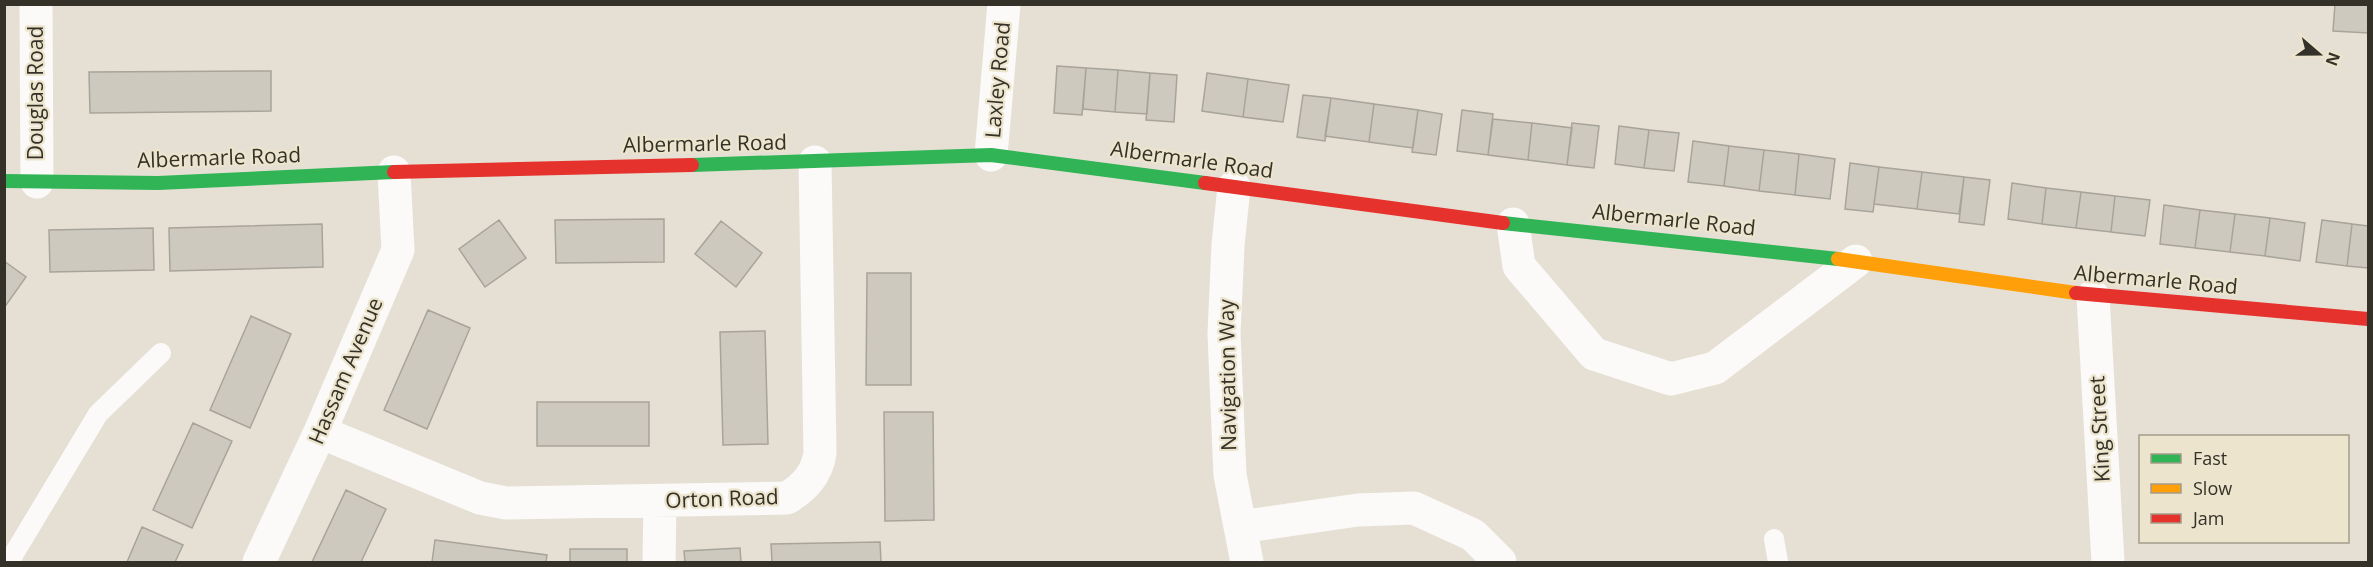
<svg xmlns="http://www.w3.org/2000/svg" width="2373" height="567" viewBox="0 0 2373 567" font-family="'Open Sans',sans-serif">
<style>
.building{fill:#cdc9bf;stroke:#a8a49a;stroke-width:1.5}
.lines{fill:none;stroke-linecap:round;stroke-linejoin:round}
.lane{stroke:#fbfaf9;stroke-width:20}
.street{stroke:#fbfaf9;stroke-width:33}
.fast{stroke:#30b455;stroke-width:14}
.slow{stroke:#ff9f0a;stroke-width:14}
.jam{stroke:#e5322d;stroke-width:14}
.labels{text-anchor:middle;stroke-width:4.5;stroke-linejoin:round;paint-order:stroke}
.street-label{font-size:21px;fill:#343128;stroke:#ede4cd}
</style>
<rect width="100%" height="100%" fill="#e6e0d4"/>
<path class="building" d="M 2335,4 L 2368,4 L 2368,33 L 2333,31 Z
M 1057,66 L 1086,68 L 1082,115 L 1054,113 Z
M 1086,68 L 1118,70 L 1115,112 L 1083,109 Z
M 1118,70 L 1150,73 L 1147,114 L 1115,112 Z
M 271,71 L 271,111 L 90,113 L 89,72 Z
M 1150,73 L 1177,75 L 1174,122 L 1146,120 Z
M 1207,73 L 1248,79 L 1243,117 L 1202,111 Z
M 1248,79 L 1289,85 L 1283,122 L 1243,117 Z
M 1303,95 L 1331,98 L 1325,141 L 1297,137 Z
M 1331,98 L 1374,104 L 1369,142 L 1325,136 Z
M 1374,104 L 1418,110 L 1413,148 L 1369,142 Z
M 1418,110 L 1442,114 L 1436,155 L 1412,152 Z
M 1462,110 L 1493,114 L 1488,155 L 1457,151 Z
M 1493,119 L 1532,123 L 1528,160 L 1488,155 Z
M 1532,123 L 1572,128 L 1567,165 L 1528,160 Z
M 1572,123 L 1599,126 L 1594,168 L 1567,165 Z
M 1619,126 L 1649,130 L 1644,168 L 1615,164 Z
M 1649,130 L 1679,133 L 1674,171 L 1644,168 Z
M 1693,141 L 1729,146 L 1724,186 L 1688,182 Z
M 1729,146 L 1764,150 L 1759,191 L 1724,186 Z
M 1764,150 L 1799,154 L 1795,195 L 1759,191 Z
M 1799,154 L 1835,159 L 1830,199 L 1795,195 Z
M 1850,163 L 1879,167 L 1873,212 L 1845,209 Z
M 1879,167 L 1922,172 L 1917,209 L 1874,204 Z
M 1922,172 L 1964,177 L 1959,214 L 1917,209 Z
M 1964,177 L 1990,180 L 1984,225 L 1959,222 Z
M 2012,183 L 2046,188 L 2042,224 L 2008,219 Z
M 2046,188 L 2081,192 L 2076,228 L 2042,224 Z
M 2081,192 L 2115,196 L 2111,232 L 2076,228 Z
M 2115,196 L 2150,200 L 2145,236 L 2111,232 Z
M 2164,205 L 2200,210 L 2195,248 L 2160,244 Z
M 2200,210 L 2235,214 L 2230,252 L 2195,248 Z
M 2235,214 L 2270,218 L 2265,256 L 2230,252 Z
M 2270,218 L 2305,223 L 2300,261 L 2265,256 Z
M 664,219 L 664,262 L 556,263 L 555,220 Z
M 499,220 L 526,258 L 485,287 L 459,249 Z
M 2322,220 L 2352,224 L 2347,266 L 2316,262 Z
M 721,221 L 762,253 L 736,287 L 695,254 Z
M 322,224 L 323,267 L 170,271 L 169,228 Z
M 2352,224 L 2368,226 L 2368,268 L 2347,266 Z
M 153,228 L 154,270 L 50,272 L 49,230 Z
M 4,261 L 26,277 L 4,308 Z
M 867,273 L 911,273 L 911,385 L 866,385 Z
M 428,310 L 470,328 L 427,429 L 384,410 Z
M 251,316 L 291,334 L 250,428 L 210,410 Z
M 765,331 L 768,444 L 723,445 L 720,332 Z
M 537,402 L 649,402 L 649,446 L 537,446 Z
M 884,412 L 933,412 L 934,520 L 885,521 Z
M 193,423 L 232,441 L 192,528 L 153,510 Z
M 346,490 L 386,509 L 361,562 L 312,562 Z
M 142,527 L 183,545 L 175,562 L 127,562 Z
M 435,540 L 547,555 L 546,562 L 432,562 Z
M 880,542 L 881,562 L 772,562 L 771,544 Z
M 740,548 L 741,562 L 685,562 L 684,551 Z
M 570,549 L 627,549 L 627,562 L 570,562 Z"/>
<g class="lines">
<path class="lane" d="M 1774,539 L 1778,562
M 9,562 L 98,414 L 161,353"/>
<path class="street" d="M 36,4 L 37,182
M 991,155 L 1004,4
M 1234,187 L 1228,245 L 1224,334 L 1230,475 L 1247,562
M 1513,224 L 1519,266 L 1594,354 L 1671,379 L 1715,368 L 1856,261
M 2093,296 L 2108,562
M 320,432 L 480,498 L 506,503 L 787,498 C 805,487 817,474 820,453 L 815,162
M 1240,527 L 1358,510 L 1414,508 L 1473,535 L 1500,562
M 259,562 L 320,432 L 398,250 L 394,172
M 659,562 L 660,501"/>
<path class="fast" d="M 692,165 L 991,155 L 1205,183
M 4,181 L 158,183 L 394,172
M 1503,223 L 1838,259"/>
<path class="slow" d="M 1838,259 L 2076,293"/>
<path class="jam" d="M 394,172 L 692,165
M 1205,183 L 1503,223
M 2076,293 L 2368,319"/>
</g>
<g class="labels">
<g class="street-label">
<text transform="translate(998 80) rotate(-85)" y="7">Laxley Road</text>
<text transform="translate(36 93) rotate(-90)" y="7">Douglas Road</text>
<text transform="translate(705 144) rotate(-1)" y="7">Albermarle Road</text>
<text transform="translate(219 158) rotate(-2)" y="7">Albermarle Road</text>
<text transform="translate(1192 160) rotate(8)" y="7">Albermarle Road</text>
<text transform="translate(1674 220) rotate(6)" y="7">Albermarle Road</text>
<text transform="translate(2156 280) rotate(5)" y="7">Albermarle Road</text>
<text transform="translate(346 371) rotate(-67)" y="7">Hassam Avenue</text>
<text transform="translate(1228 375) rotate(-91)" y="7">Navigation Way</text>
<text transform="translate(2100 429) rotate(-93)" y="7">King Street</text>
<text transform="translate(722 499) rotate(-2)" y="7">Orton Road</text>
</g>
</g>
<rect width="2373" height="567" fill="none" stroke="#343128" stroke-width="12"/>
<rect x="2139" y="435" width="210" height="108" fill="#ede4cd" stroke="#a39c8b" stroke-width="1.5"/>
<rect x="2151" y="454" width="30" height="9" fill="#30b455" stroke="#a39c8b" stroke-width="1.5"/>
<text x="2193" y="465" font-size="18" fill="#343128">Fast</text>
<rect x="2151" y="484" width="30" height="9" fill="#ff9f0a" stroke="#a39c8b" stroke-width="1.5"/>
<text x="2193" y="495" font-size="18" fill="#343128">Slow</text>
<rect x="2151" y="514" width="30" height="9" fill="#e5322d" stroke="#a39c8b" stroke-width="1.5"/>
<text x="2193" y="525" font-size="18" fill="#343128">Jam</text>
<g transform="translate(2319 54) rotate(110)" stroke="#ede4cd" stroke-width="4.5" paint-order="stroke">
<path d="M0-4.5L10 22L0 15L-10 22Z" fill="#343128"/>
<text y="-9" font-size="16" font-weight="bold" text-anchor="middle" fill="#343128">N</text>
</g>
</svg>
